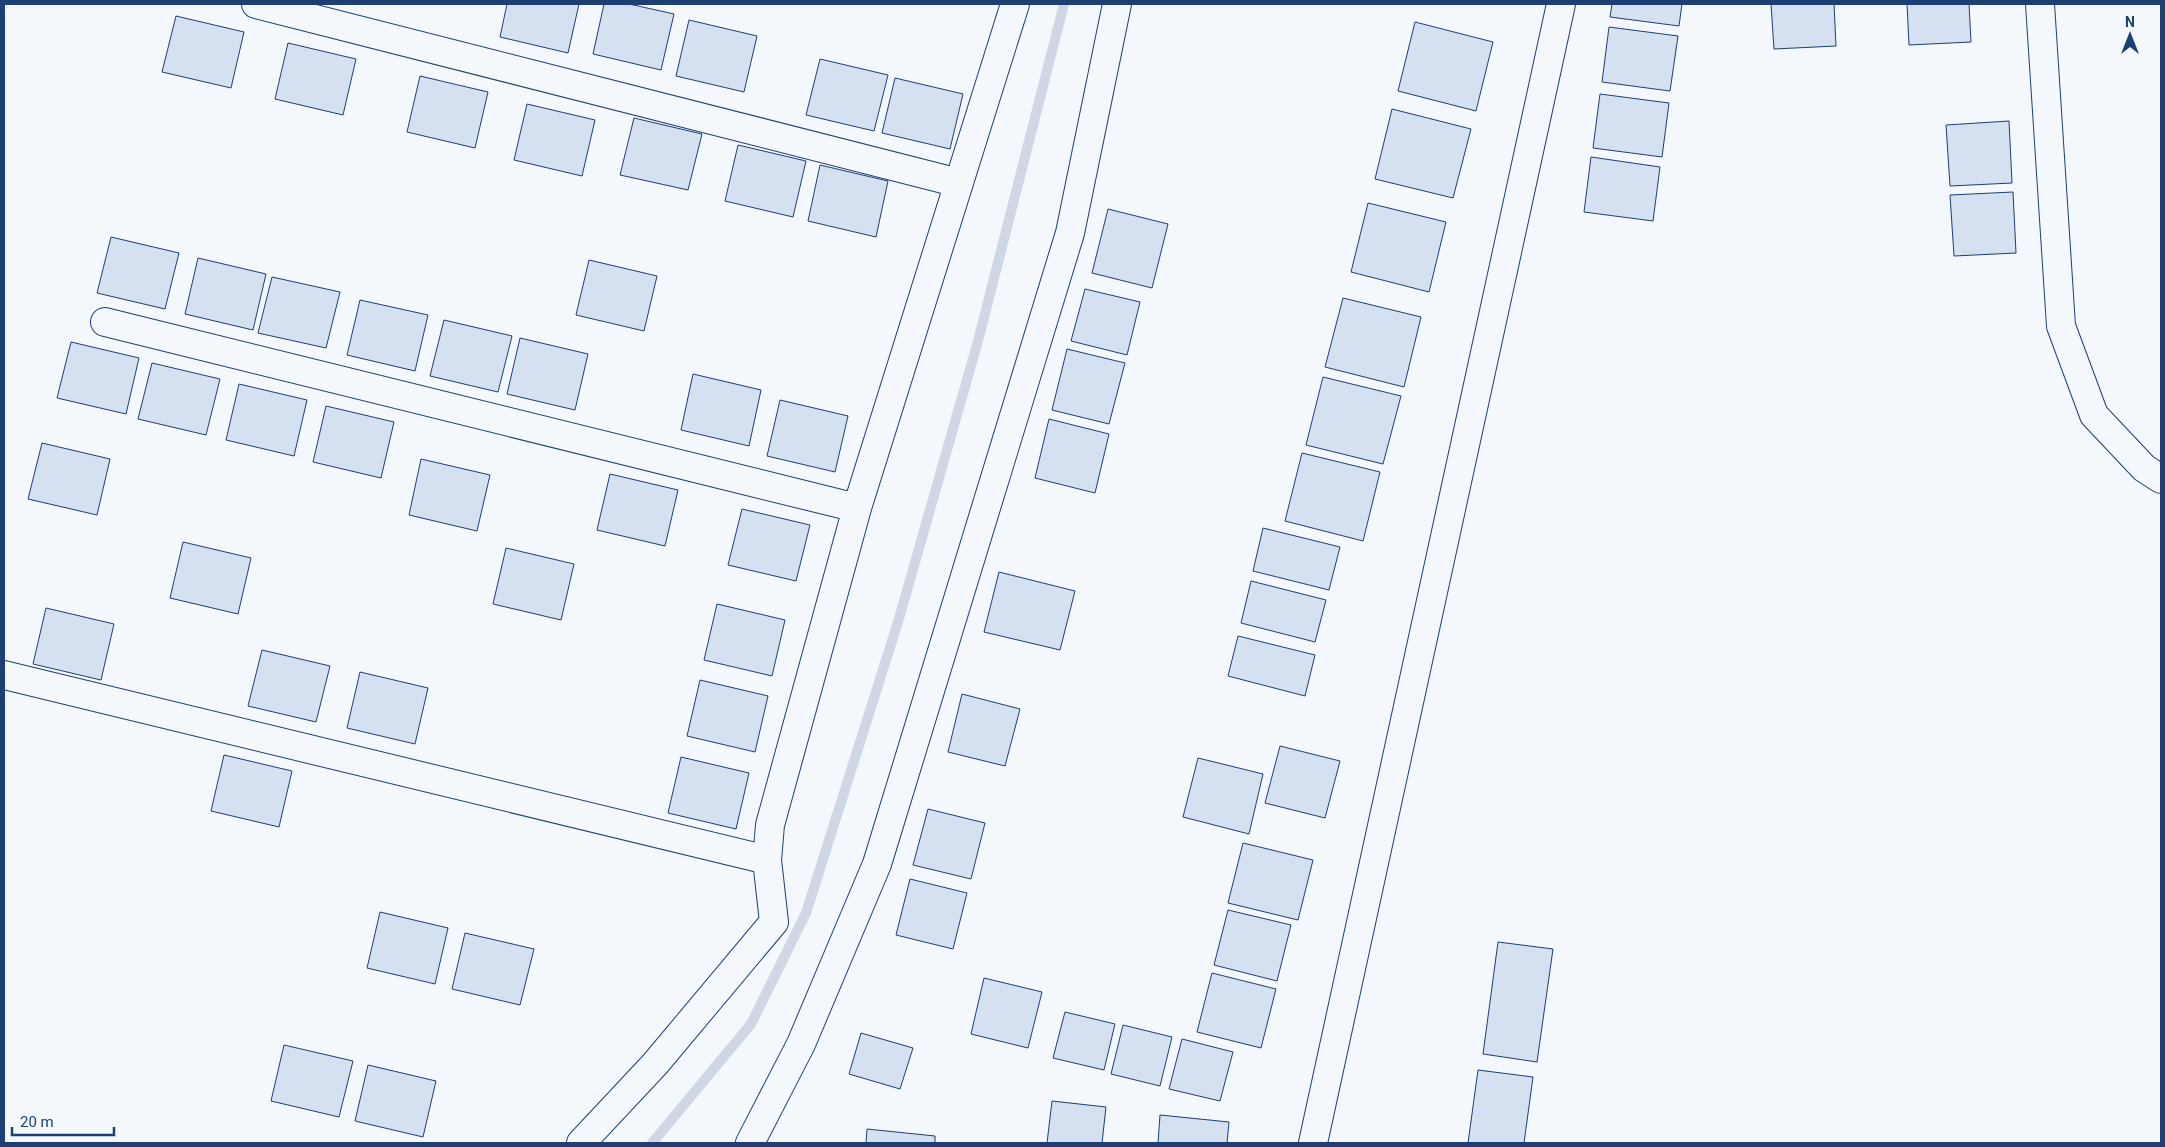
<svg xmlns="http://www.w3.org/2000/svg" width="2165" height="1147" viewBox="0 0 2165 1147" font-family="Roboto,sans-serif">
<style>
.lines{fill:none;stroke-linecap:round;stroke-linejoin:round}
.stream{stroke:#cfd7e4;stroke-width:10}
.building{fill:#d5e0f0;stroke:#1d3f73}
.minor-casing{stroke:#1d3f73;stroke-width:30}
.major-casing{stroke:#1d3f73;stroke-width:30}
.minor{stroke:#f4f7fb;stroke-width:28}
.major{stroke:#f4f7fb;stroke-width:28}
</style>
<rect width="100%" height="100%" fill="#f4f7fb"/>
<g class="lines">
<path class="stream" d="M 652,1143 L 751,1024 L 806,913 L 898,622 L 978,341 L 1064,4"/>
</g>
<path class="building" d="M 507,4 L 579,4 L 568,53 L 500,37 Z
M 604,4 L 629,4 L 674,14 L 661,70 L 593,54 Z
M 1612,4 L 1682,4 L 1679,26 L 1610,17 Z
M 1771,4 L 1834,4 L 1836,46 L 1774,49 Z
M 1907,4 L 1969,4 L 1971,42 L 1909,45 Z
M 176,16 L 244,32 L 231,88 L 162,72 Z
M 689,20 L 757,36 L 744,92 L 676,76 Z
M 1415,22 L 1493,42 L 1476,111 L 1398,91 Z
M 1609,27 L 1678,36 L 1670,91 L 1602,82 Z
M 288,43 L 356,59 L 343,115 L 275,99 Z
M 820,59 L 888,75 L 874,131 L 806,115 Z
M 420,76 L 488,92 L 475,148 L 407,132 Z
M 895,78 L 963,94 L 950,149 L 882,133 Z
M 1600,94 L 1669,103 L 1662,157 L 1593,148 Z
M 527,104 L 595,120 L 582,176 L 514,160 Z
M 1392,109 L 1471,129 L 1453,198 L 1375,179 Z
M 634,118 L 702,134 L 688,190 L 620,175 Z
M 2009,121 L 2012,183 L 1950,186 L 1946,125 Z
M 738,145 L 806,161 L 793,217 L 725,201 Z
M 1591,157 L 1660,167 L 1653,221 L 1584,212 Z
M 820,165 L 888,181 L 876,237 L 808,221 Z
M 2013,192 L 2016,253 L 1954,256 L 1950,195 Z
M 1368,203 L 1446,222 L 1429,292 L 1351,272 Z
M 1108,209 L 1168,224 L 1152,288 L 1092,273 Z
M 111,237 L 179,253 L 165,309 L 97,293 Z
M 198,258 L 266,274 L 253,330 L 185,314 Z
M 589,260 L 657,276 L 644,331 L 576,315 Z
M 272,277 L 340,292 L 326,348 L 258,333 Z
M 1085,289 L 1140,302 L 1127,355 L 1071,341 Z
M 1343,298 L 1421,317 L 1404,387 L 1325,367 Z
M 360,300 L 428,315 L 415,371 L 347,355 Z
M 444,320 L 512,336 L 498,392 L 430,376 Z
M 520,338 L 588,354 L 575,410 L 507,394 Z
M 71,342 L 139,358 L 126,414 L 57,398 Z
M 1067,349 L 1125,363 L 1109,424 L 1052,410 Z
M 152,363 L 220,379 L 206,435 L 138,419 Z
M 693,374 L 761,390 L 749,446 L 681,430 Z
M 1323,377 L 1401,396 L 1383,464 L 1306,445 Z
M 239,384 L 307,400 L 294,456 L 226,440 Z
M 780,400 L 848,416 L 835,472 L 767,456 Z
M 326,406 L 394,422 L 381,478 L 313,462 Z
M 1049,419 L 1109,434 L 1095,493 L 1035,478 Z
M 42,443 L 110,459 L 97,515 L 28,499 Z
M 1302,453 L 1380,472 L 1363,541 L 1285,521 Z
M 421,459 L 490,475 L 477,531 L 409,515 Z
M 610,474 L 678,490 L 665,546 L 597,530 Z
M 742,509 L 810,525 L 796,581 L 728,565 Z
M 1263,528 L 1340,547 L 1329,590 L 1253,571 Z
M 183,542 L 251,558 L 238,614 L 170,598 Z
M 506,548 L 574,564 L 561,620 L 493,604 Z
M 999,572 L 1075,591 L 1060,650 L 984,632 Z
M 1251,581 L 1326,600 L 1315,642 L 1241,623 Z
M 717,604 L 785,620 L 772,676 L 704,660 Z
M 46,608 L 114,624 L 101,680 L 33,664 Z
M 1238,636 L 1315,655 L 1305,696 L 1228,676 Z
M 262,650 L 330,666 L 316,722 L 248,706 Z
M 360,672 L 428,688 L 415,744 L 347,728 Z
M 700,680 L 768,696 L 755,752 L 687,736 Z
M 962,694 L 1020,709 L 1005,766 L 948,752 Z
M 1280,746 L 1340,761 L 1325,818 L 1265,803 Z
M 224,755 L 292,771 L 279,827 L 211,811 Z
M 681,757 L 749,773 L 736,829 L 668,813 Z
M 1198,758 L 1263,774 L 1249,834 L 1183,817 Z
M 928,809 L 985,823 L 971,879 L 913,865 Z
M 1243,843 L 1313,860 L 1298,920 L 1228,903 Z
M 910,879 L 967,893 L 953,949 L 896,935 Z
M 1228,910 L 1291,925 L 1277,981 L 1214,965 Z
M 380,912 L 448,928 L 435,984 L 367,968 Z
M 465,933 L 534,949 L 520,1005 L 452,989 Z
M 1498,942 L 1553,949 L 1537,1062 L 1483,1054 Z
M 1212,973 L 1276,989 L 1261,1048 L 1197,1032 Z
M 984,978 L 1042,992 L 1028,1048 L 971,1034 Z
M 1065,1012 L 1115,1024 L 1104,1070 L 1053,1058 Z
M 1123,1025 L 1172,1037 L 1160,1086 L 1111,1074 Z
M 861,1033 L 913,1048 L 900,1089 L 849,1074 Z
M 1182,1039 L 1233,1052 L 1220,1101 L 1169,1089 Z
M 284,1045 L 353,1061 L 339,1117 L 271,1101 Z
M 368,1065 L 436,1081 L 423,1137 L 355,1121 Z
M 1478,1070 L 1533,1077 L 1524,1143 L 1468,1143 Z
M 1052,1101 L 1106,1107 L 1102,1143 L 1047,1143 Z
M 1160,1115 L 1229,1122 L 1227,1143 L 1158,1143 Z
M 867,1129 L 935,1136 L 935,1143 L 866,1143 Z"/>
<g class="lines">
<defs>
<path id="minor" d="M 256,4 L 959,183
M 2040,4 L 2061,326 L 2094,415 L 2144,468 L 2161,479
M 105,322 L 857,508
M 4,675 L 767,860
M 581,1143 L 655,1064 L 774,922 L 767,860 L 770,825 L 857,508 L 1015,4
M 750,1143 L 801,1044 L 877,864 L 1070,233 L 1117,4"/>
<path id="major" d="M 1313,1143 L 1561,4"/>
</defs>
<use href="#minor" class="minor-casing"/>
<use href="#major" class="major-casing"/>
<use href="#minor" class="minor"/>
<use href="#major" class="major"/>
</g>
<rect width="2165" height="1147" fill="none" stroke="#1d3f73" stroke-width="10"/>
<g transform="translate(2130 35)" stroke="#f4f7fb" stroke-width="4" paint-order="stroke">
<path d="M0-4L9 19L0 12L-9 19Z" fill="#1d3f73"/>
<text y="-8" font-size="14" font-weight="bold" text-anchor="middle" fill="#1d3f73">N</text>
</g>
<path d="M12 1127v8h102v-8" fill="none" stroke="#1d3f73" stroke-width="2.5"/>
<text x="20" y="1127" font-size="15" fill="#1d3f73" stroke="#f4f7fb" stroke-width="4" paint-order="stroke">20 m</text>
</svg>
